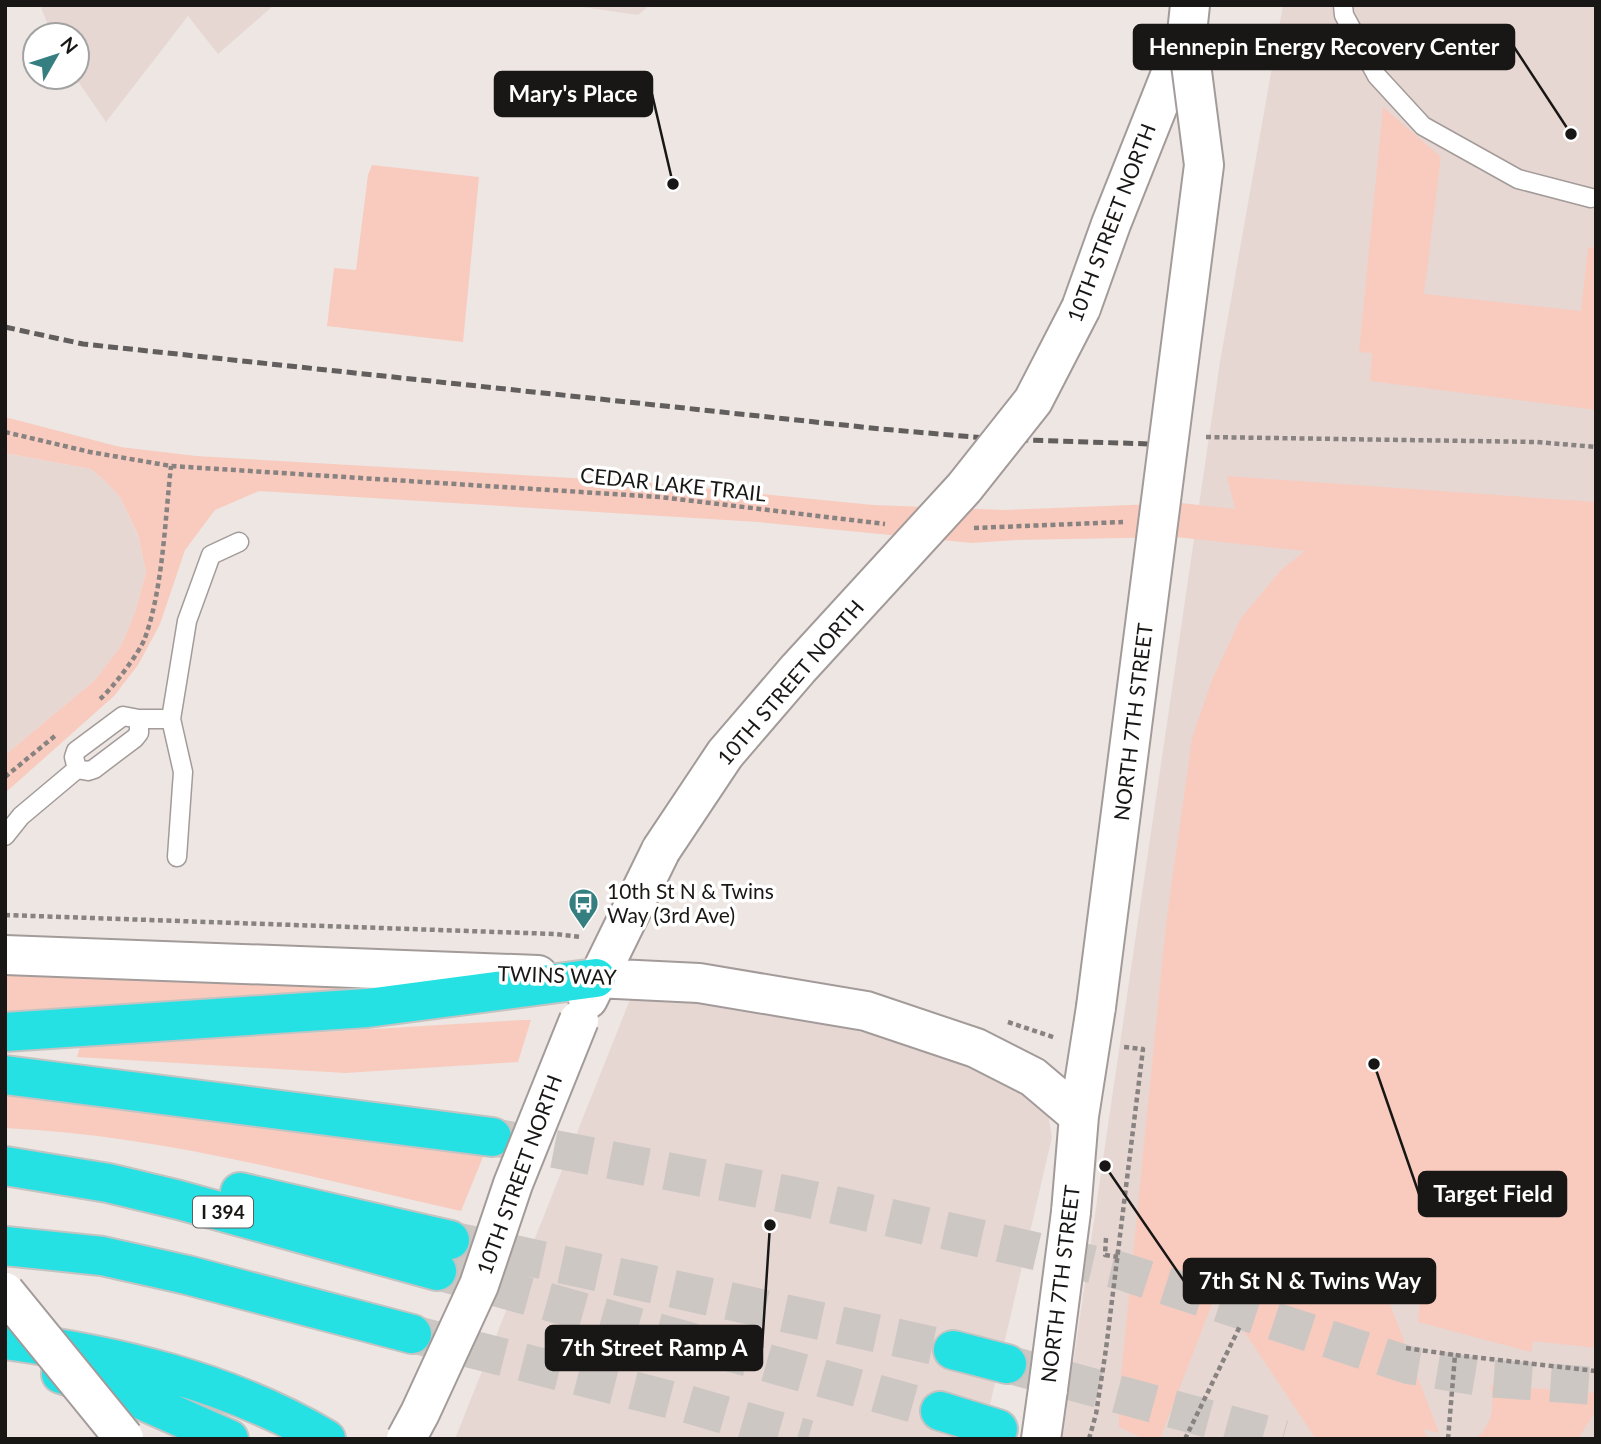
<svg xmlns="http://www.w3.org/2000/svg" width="1601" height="1444" viewBox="0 0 1601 1444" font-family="Lato,sans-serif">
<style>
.built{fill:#e7d7d3}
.green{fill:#f8cbbe}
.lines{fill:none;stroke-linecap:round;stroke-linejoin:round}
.motorway-tunnel{stroke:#cdc7c4;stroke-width:38;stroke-dasharray:38 19;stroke-linecap:butt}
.service-casing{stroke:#a29b99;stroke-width:21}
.tertiary-casing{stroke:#a29b99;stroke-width:42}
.secondary-casing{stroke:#a29b99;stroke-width:42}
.motorway-casing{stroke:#c3c3c2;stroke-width:42}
.path{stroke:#888381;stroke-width:4.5;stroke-dasharray:5 3.5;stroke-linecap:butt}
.service{stroke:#fff;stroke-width:18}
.tertiary{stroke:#fff;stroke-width:38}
.secondary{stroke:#fff;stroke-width:38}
.motorway{stroke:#26e1e4;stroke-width:38}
.rail{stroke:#625e5d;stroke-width:5;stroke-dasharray:10 5;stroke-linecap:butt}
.tertiary-bridge-casing{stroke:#a29b99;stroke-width:42;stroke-linecap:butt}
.secondary-bridge-casing{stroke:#a29b99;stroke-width:42;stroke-linecap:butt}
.tertiary-bridge{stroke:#fff;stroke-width:38}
.secondary-bridge{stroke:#fff;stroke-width:38}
.labels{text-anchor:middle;stroke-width:7;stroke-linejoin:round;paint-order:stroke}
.shield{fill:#fff;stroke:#5e5d5c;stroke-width:2}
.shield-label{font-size:19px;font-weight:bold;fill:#191716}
.street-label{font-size:21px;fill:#191716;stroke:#fff}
.poi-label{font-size:21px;fill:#191716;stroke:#fff;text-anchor:start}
.leader{fill:none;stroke:#191716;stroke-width:2.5}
.callout-dot{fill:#191716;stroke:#fff;stroke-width:2.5}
.callout{fill:#191716;stroke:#191716;stroke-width:2.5}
.callout-label{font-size:23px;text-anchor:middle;font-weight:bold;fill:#fff}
</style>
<rect width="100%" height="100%" fill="#ede6e3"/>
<path class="built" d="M 40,5 L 274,5 L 218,54 L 188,16 L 106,122 L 75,77 L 77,35 L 52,35 Z
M 569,5 L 650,5 L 638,15 Z
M 1283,5 L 1596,5 L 1596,1439 L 1062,1439 L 1220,362 Z
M 5,453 L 91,469 L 106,482 L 120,497 L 138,536 L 146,572 L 136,610 L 121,646 L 95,680 L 5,755 Z
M 641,991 L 773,1014 L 989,1058 L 1047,1108 L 1052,1137 L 982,1439 L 455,1439 L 631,997 Z"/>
<path class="green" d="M 1383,107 L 1441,157 L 1424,294 L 1581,311 L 1588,247 L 1596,248 L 1596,410 L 1370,381 L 1372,353 L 1359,352 Z
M 372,165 L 479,177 L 463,342 L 327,326 L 334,268 L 356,270 L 368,175 Z
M 5,417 L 120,447 L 196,456 L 641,482 L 873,505 L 1005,510 L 1181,503 L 1235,509 L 1227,476 L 1596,502 L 1596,1348 L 1533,1341 L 1531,1352 L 1418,1322 L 1420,1301 L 1373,1259 L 1439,1433 L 1424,1429 L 1427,1439 L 1316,1439 L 1217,1291 L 1160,1439 L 1144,1439 L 1119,1427 L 1119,1395 L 1166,924 L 1192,738 L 1212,680 L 1241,618 L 1281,570 L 1305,551 L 1176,537 L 1016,540 L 972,543 L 758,522 L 259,491 L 215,510 L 185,550 L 160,624 L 138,665 L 114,696 L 5,793 L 5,755 L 95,680 L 121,646 L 136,610 L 146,572 L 138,535 L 120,497 L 106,482 L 91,469 L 5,453 Z
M 5,967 L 339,981 L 340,991 L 5,1015 Z
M 521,1020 L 531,1020 L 518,1062 L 345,1073 L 77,1057 L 80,1047 Z
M 5,1092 L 485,1152 L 461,1211 C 310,1177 160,1135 5,1128 Z
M 1490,1385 L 1596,1393 L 1596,1411 L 1578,1439 L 1475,1439 C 1493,1424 1495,1407 1490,1385 Z"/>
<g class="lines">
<path class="motorway-tunnel" d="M 498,1138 L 795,1196 L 1118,1270 L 1408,1365 L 1485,1378 L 1596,1386
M 450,1240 L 953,1350
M 437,1271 L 940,1411
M 412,1334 L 687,1404 L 808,1439
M 1007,1364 L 1283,1439"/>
<defs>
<path id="service" d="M 1343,5 L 1344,15 L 1377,76 L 1423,126 L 1518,179 L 1591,198
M 139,719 L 139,733 L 135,738 L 94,769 L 88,771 L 77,769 L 74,757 L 76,751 L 123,716 L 139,719 L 171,719
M 5,836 L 21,816 L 77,769
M 177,857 L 183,772 L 171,719 L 187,621 L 211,555 L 239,542"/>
<path id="tertiary" d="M 5,955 L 538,975"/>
<path id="secondary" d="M 1081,308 L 1111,224 L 1187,33 L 1190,5
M 596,978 L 699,983 L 866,1011 L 976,1048 L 1033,1077 L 1079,1116
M 588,999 L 661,850
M 1071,1212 L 1079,1116 L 1096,1007
M 1041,1439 L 1048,1389"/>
<path id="motorway" d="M 5,1032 L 367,1008 L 596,978
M 5,1075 L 492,1137
M 5,1166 L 108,1183 L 179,1200 L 437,1271
M 240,1192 L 450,1240
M 5,1246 L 102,1256 L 187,1275 L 412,1334
M 5,1340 C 116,1355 228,1381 326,1439
M 953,1350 L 1007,1364
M 61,1374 L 139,1399 L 229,1439
M 940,1411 L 998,1429"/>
</defs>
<use href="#service" class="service-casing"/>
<use href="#tertiary" class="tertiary-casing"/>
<use href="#secondary" class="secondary-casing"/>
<use href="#motorway" class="motorway-casing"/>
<path class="path" d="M 5,432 L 90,452 L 171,466 L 660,497 L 885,524
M 1206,437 L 1537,442 L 1596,447
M 974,528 L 1123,522
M 100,699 C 112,689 140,652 145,638 C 163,588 165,519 171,466
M 5,777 L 56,735
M 5,915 L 555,934 L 581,937
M 1008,1022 L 1056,1038
M 1106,1238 L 1105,1255 L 1118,1257
M 1406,1348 L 1455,1355
M 1089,1439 L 1096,1414 L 1106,1349 L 1143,1049 L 1123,1047
M 1185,1439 L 1240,1326
M 1448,1439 L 1455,1355 L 1596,1371"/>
<use href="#service" class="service"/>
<use href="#tertiary" class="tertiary"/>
<use href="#secondary" class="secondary"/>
<use href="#motorway" class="motorway"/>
<path class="rail" d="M 5,327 L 83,344 L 881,429 L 997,439 L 1181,445"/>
<defs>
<path id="tertiary-bridge" d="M 5,1292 L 124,1438"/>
<path id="secondary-bridge" d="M 661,850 L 725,754 L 798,669 L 964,488 L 1033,401 L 1081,308
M 1096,1007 L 1204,165 L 1187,33
M 1048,1389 L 1071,1212
M 406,1439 L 420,1413 L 479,1285 L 513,1184 L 579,1020"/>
</defs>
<use href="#tertiary-bridge" class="tertiary-bridge-casing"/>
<use href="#secondary-bridge" class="secondary-bridge-casing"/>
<use href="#tertiary-bridge" class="tertiary-bridge"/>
<use href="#secondary-bridge" class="secondary-bridge"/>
</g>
<defs>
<symbol id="bus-pin" viewBox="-11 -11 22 30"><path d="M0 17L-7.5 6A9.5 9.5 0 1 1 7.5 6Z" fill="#367f80" stroke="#fff"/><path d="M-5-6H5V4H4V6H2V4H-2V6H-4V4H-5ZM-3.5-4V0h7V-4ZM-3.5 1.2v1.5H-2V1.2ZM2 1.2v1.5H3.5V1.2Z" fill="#fff"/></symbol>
</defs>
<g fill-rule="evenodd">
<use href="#bus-pin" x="566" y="886" width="35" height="47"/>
</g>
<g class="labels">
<rect class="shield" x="193" y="1196.5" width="60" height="31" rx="5"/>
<g class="shield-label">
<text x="223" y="1219">I 394</text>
</g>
<g class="street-label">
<text transform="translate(1112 223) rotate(-69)" y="7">10TH STREET NORTH</text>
<text transform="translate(673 485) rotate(6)" y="7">CEDAR LAKE TRAIL</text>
<text transform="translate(791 683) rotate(-49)" y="7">10TH STREET NORTH</text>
<text transform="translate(1134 722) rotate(-83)" y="7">NORTH 7TH STREET</text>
<text transform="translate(557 976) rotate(2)" y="7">TWINS WAY</text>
<text transform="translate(520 1175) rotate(-70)" y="7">10TH STREET NORTH</text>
<text transform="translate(1061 1284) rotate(-83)" y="7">NORTH 7TH STREET</text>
</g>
<g class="poi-label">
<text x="607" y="899">10th St N &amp; Twins<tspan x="607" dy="24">Way (3rd Ave)</tspan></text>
</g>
</g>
<path class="leader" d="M1571 134L1514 47M673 184L652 94M1374 1064L1419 1194M1105 1166L1184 1281M770 1225L762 1348"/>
<g class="callout-dot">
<circle cx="1571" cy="134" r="7"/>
<circle cx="673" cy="184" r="7"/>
<circle cx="1374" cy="1064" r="7"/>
<circle cx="1105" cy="1166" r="7"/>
<circle cx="770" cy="1225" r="7"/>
</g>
<g class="callout">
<rect x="1134" y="25" width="380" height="44" rx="7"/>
<rect x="495" y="72" width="157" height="44" rx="7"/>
<rect x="1419" y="1172" width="147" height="44" rx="7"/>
<rect x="1184" y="1259" width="251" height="44" rx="7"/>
<rect x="546" y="1326" width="216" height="44" rx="7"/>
</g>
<g class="callout-label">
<text x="1324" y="55">Hennepin Energy Recovery Center</text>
<text x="573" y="102">Mary's Place</text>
<text x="1493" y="1202">Target Field</text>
<text x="1310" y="1289">7th St N &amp; Twins Way</text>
<text x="654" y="1356">7th Street Ramp A</text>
</g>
<rect width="1601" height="1444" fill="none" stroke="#191716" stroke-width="14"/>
<g transform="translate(56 56) rotate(51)"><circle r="33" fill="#ffffff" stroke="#a3a2a2" stroke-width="2"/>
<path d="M0-5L12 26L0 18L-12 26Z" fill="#367f80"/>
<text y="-10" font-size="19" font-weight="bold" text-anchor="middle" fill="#191716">N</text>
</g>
</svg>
